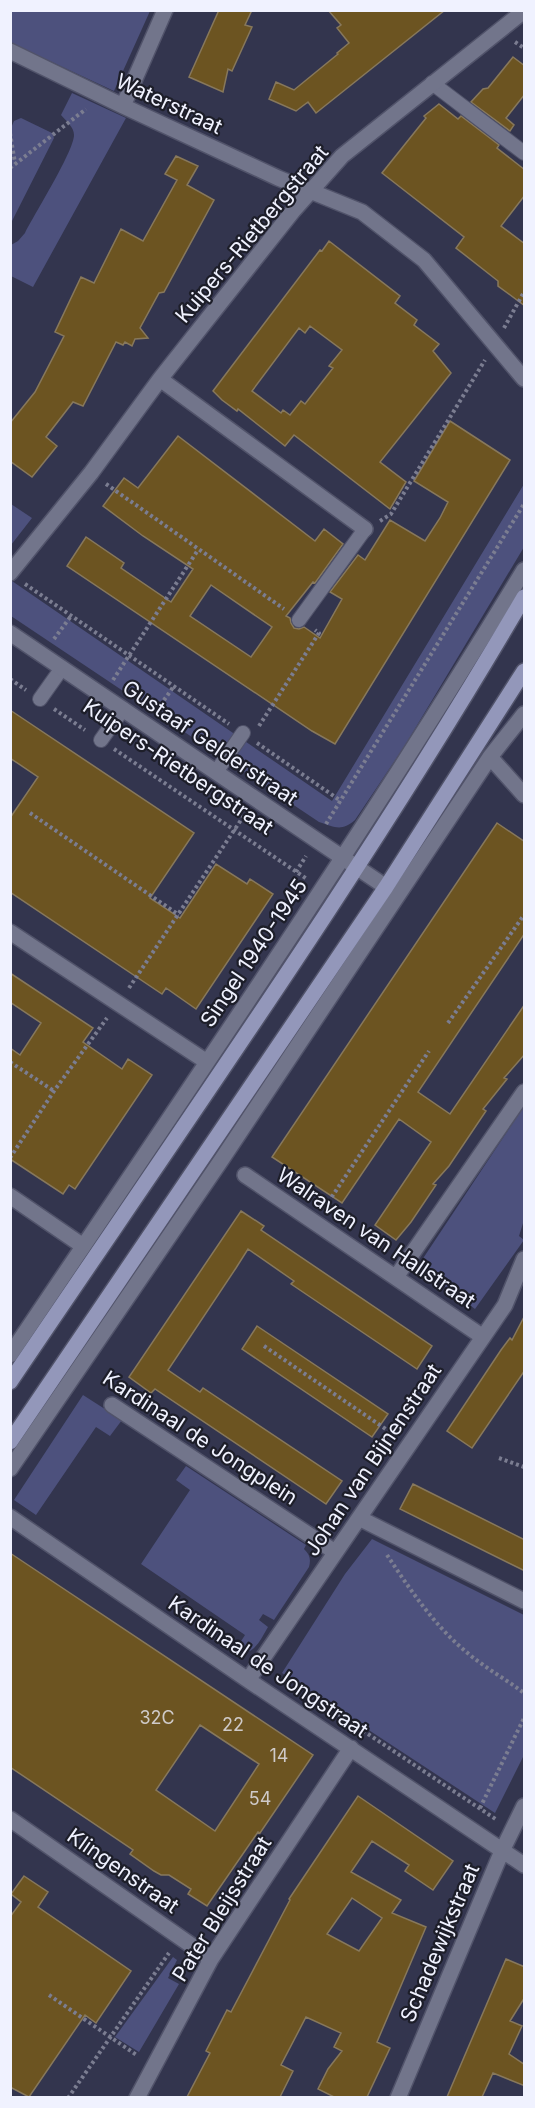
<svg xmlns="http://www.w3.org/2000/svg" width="535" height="2108" viewBox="0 0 535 2108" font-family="Inter,sans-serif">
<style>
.green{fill:#4d517d}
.building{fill:#6c5421;stroke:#87785c;stroke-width:1.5;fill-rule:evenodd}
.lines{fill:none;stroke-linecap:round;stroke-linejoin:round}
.service-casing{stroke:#51536a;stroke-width:16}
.minor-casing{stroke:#51536a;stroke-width:18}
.secondary-casing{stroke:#51536a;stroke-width:18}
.path{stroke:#7b7d91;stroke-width:4;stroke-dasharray:3 3;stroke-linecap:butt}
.service{stroke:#72758b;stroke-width:14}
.minor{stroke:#72758b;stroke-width:15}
.secondary{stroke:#9397ba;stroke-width:15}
.labels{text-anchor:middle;stroke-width:4.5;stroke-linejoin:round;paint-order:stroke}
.number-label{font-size:18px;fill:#cfcac8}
.street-label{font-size:21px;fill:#f0f2ff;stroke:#1d1e29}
</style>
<rect width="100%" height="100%" fill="#33354e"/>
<path class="green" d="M 10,11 L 150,11 L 114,91 L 11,43 Z
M 72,93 L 126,118 L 33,287 L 11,276 L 11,245 L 18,241 L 25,233 C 34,215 74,151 74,135 C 74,127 66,121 61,115 Z
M 21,118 L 52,133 L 54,138 L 11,223 L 11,128 L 14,121 Z
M 524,484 L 524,547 L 404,747 L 355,820 C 341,832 335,827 319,822 L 11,616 L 10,582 L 12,581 L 332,801 Z
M 11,504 L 32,518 L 11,545 L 10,545 Z
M 524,1106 L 524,1220 L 519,1236 L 524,1240 L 475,1309 L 418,1266 Z
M 83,1395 L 122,1420 L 110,1436 L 96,1427 L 36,1515 L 14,1500 Z
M 186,1466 L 306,1545 L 304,1549 C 310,1555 311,1559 309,1567 L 274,1620 L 263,1614 L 259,1620 L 268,1627 C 261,1639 252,1660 236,1649 L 245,1635 L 141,1564 L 190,1490 L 176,1480 Z
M 372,1539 L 524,1615 L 524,1755 L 495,1813 L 282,1673 L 345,1574 Z
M 173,1957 L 177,1960 L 168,1978 L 179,1984 L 139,2052 L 115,2037 Z"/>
<path class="building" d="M 219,10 L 252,10 L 245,25 L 252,27 L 232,71 L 228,69 L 223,92 L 189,77 Z
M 328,10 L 445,10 L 316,113 L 308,102 L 296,111 L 269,99 L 276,82 L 294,90 L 338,54 L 337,53 L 349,43 L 337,28 L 341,25 Z
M 513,57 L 525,66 L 525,94 L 506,118 L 514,125 L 510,131 L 471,102 L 483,89 L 488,88 Z
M 439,104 L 458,119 L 461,116 L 499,145 L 497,148 L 525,170 L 525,195 L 501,226 L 525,244 L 525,306 L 498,286 L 498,281 L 456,248 L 464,237 L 382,173 L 426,118 L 424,116 Z
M 176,156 L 198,166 L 187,185 L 214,200 L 164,292 L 159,293 L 140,328 L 148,338 L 135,339 L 132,346 L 125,342 L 123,345 L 116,342 L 83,406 L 73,402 L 46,437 L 57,446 L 32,477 L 10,461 L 10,423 L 35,392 L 64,336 L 55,332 L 81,277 L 94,283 L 121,229 L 143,241 L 177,180 L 165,174 Z
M 329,241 L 400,296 L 395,303 L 417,320 L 414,325 L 439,344 L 433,351 L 451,373 L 380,462 L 406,482 L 390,509 L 294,435 L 285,446 L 238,409 L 237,411 L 222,400 L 213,391 L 320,250 L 322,251 ZM 310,326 L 342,350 L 329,366 L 333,368 L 305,404 L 301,401 L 290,415 L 283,410 L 281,413 L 252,391 L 299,328 L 305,333 Z
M 450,421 L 510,460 L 335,744 L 312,731 L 67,566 L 86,537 L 124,563 L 121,568 L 171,602 L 193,569 L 143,536 L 103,506 L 124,478 L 138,488 L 178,436 L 315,541 L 324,529 L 343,544 L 315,583 L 313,582 L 286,616 L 290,618 L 291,623 L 294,628 L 299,629 L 304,627 L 320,638 L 342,599 L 330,592 L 358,555 L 365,560 L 390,520 L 425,541 L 440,518 L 448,502 L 414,481 ZM 211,585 L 272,627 L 251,657 L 190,616 Z
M 10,710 L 194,833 L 150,898 L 180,918 L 216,864 L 247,884 L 250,879 L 273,894 L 196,1009 L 166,988 L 162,994 L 10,892 L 10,818 L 38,777 L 10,758 Z
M 497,823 L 525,842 L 525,933 L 418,1092 L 450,1114 L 525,1004 L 525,1054 L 504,1078 L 507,1079 L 483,1109 L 486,1111 L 449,1166 L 433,1184 L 436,1185 L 411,1222 L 396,1240 L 375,1225 L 431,1142 L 399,1119 L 342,1203 L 272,1157 Z
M 10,973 L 93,1028 L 83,1042 L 122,1069 L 128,1059 L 152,1075 L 75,1189 L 69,1185 L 63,1194 L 10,1159 L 10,1048 L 20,1055 L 41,1023 L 10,1002 Z
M 241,1211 L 264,1226 L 261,1230 L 432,1346 L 417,1369 L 291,1284 L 294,1281 L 248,1249 L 236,1268 L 168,1370 L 200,1392 L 203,1388 L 342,1481 L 326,1504 L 155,1389 L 151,1393 L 129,1377 Z
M 525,1315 L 525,1370 L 472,1448 L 447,1431 L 501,1350 L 510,1338 L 512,1340 Z
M 257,1326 L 388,1414 L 372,1437 L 242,1349 Z
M 413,1484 L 525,1540 L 525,1571 L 400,1509 Z
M 10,1553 L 313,1755 L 260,1833 L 258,1832 L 207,1906 L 188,1894 L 191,1889 L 169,1875 L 161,1875 L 154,1871 L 130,1854 L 133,1850 L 10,1767 ZM 200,1725 L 259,1764 L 215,1831 L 156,1790 Z
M 358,1796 L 453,1861 L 433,1890 L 405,1871 L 409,1865 L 372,1841 L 351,1872 L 401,1900 L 392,1913 L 426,1927 L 377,2042 L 390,2048 L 367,2097 L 334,2097 L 318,2089 L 328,2069 L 342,2051 L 334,2047 L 341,2033 L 306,2017 L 281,2065 L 293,2071 L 280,2097 L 187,2097 L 210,2053 L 206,2051 L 227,2010 L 231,2012 L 290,1900 L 289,1899 ZM 352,1898 L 382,1918 L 359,1951 L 327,1934 Z
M 24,1876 L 48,1892 L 38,1907 L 131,1971 L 96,2023 L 85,2015 L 29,2097 L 10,2087 L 10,1917 L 21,1902 L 11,1894 Z
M 506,1959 L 525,1967 L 525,1997 L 510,2021 L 522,2026 L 509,2054 L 525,2065 L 525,2086 L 493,2073 L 482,2097 L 447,2097 Z"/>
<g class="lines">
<defs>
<path id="service" d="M 432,83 L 524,153
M 299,620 L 365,529
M 40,699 L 62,668
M 101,740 L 123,709
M 216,772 L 243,733"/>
<path id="minor" d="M 10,51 L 123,106 L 278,178 L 362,212 L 424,260 L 524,379
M 123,106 L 165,10
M 160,379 L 365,529
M 10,573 L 91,473 L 160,379 L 293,211 L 342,156 L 524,11
M 10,633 L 386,887
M 490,757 L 524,795
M 10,932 L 207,1062
M 245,1175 L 483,1337
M 10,1196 L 83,1246
M 396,1277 L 524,1092
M 10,1355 C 185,1095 362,837 524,570
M 112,1405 L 335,1552
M 10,1469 L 222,1159 L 490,757 L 524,714
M 10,1517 L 248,1680 L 524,1865
M 359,1518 L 524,1601
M 248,1680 L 505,1305 L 524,1259
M 10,1819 L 211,1959
M 137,2098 L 211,1959 L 351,1748
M 398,2098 L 502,1851 L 524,1806"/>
<path id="secondary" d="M 10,1382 C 185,1123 366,867 524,597
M 10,1442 L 386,887 L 524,671"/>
</defs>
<use href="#service" class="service-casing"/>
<use href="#minor" class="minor-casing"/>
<use href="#secondary" class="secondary-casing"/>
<path class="path" d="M 515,42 L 524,48
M 10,133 L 15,163
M 10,168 L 86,109
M 504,328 L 524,292
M 106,484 L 284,609
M 380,521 L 391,514 L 485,360
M 25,584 L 229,724
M 54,639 L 71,616
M 10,679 L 26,690
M 113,680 L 198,550
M 54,709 L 85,730
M 157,710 L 174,686
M 259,726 L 319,633 L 315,630
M 257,743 L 341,801
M 114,749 L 307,879
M 30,813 L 179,915
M 326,824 L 524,504
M 296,872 L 306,856
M 129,988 L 245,814
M 448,1023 L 524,915
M 10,1062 L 54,1091
M 10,1158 L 54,1091 L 107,1018
M 325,1207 L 429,1051
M 264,1346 L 393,1434
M 499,1458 L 524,1467
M 387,1555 C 411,1591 436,1628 470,1655 C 487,1669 507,1680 524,1693
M 338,1714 L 497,1820
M 480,1808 L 524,1718
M 49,1995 L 138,2056
M 68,2098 L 169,1953"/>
<use href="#service" class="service"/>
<use href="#minor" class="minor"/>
<use href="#secondary" class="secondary"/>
</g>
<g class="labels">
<g class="number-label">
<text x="157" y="1724">32C</text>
<text x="233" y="1731">22</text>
<text x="279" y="1762">14</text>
<text x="260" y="1805">54</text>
</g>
<g class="street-label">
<text transform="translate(169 104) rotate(25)" y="7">Waterstraat</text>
<text transform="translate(252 234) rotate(-50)" y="7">Kuipers-Rietbergstraat</text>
<text transform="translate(210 743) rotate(34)" y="7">Gustaaf Gelderstraat</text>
<text transform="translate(178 767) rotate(34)" y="7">Kuipers-Rietbergstraat</text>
<text transform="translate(254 953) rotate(-56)" y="7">Singel 1940-1945</text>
<text transform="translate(376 1238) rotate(34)" y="7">Walraven van Hallstraat</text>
<text transform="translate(200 1438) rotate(33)" y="7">Kardinaal de Jongplein</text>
<text transform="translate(373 1460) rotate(-56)" y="7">Johan van Bijnenstraat</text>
<text transform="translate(268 1667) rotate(34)" y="7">Kardinaal de Jongstraat</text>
<text transform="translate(123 1871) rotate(35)" y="7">Klingenstraat</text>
<text transform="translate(222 1909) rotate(-58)" y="7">Pater Bleijsstraat</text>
<text transform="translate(440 1943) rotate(-67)" y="7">Schadewijkstraat</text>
</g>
</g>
<rect width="535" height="2108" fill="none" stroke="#f0f2ff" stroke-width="24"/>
</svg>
